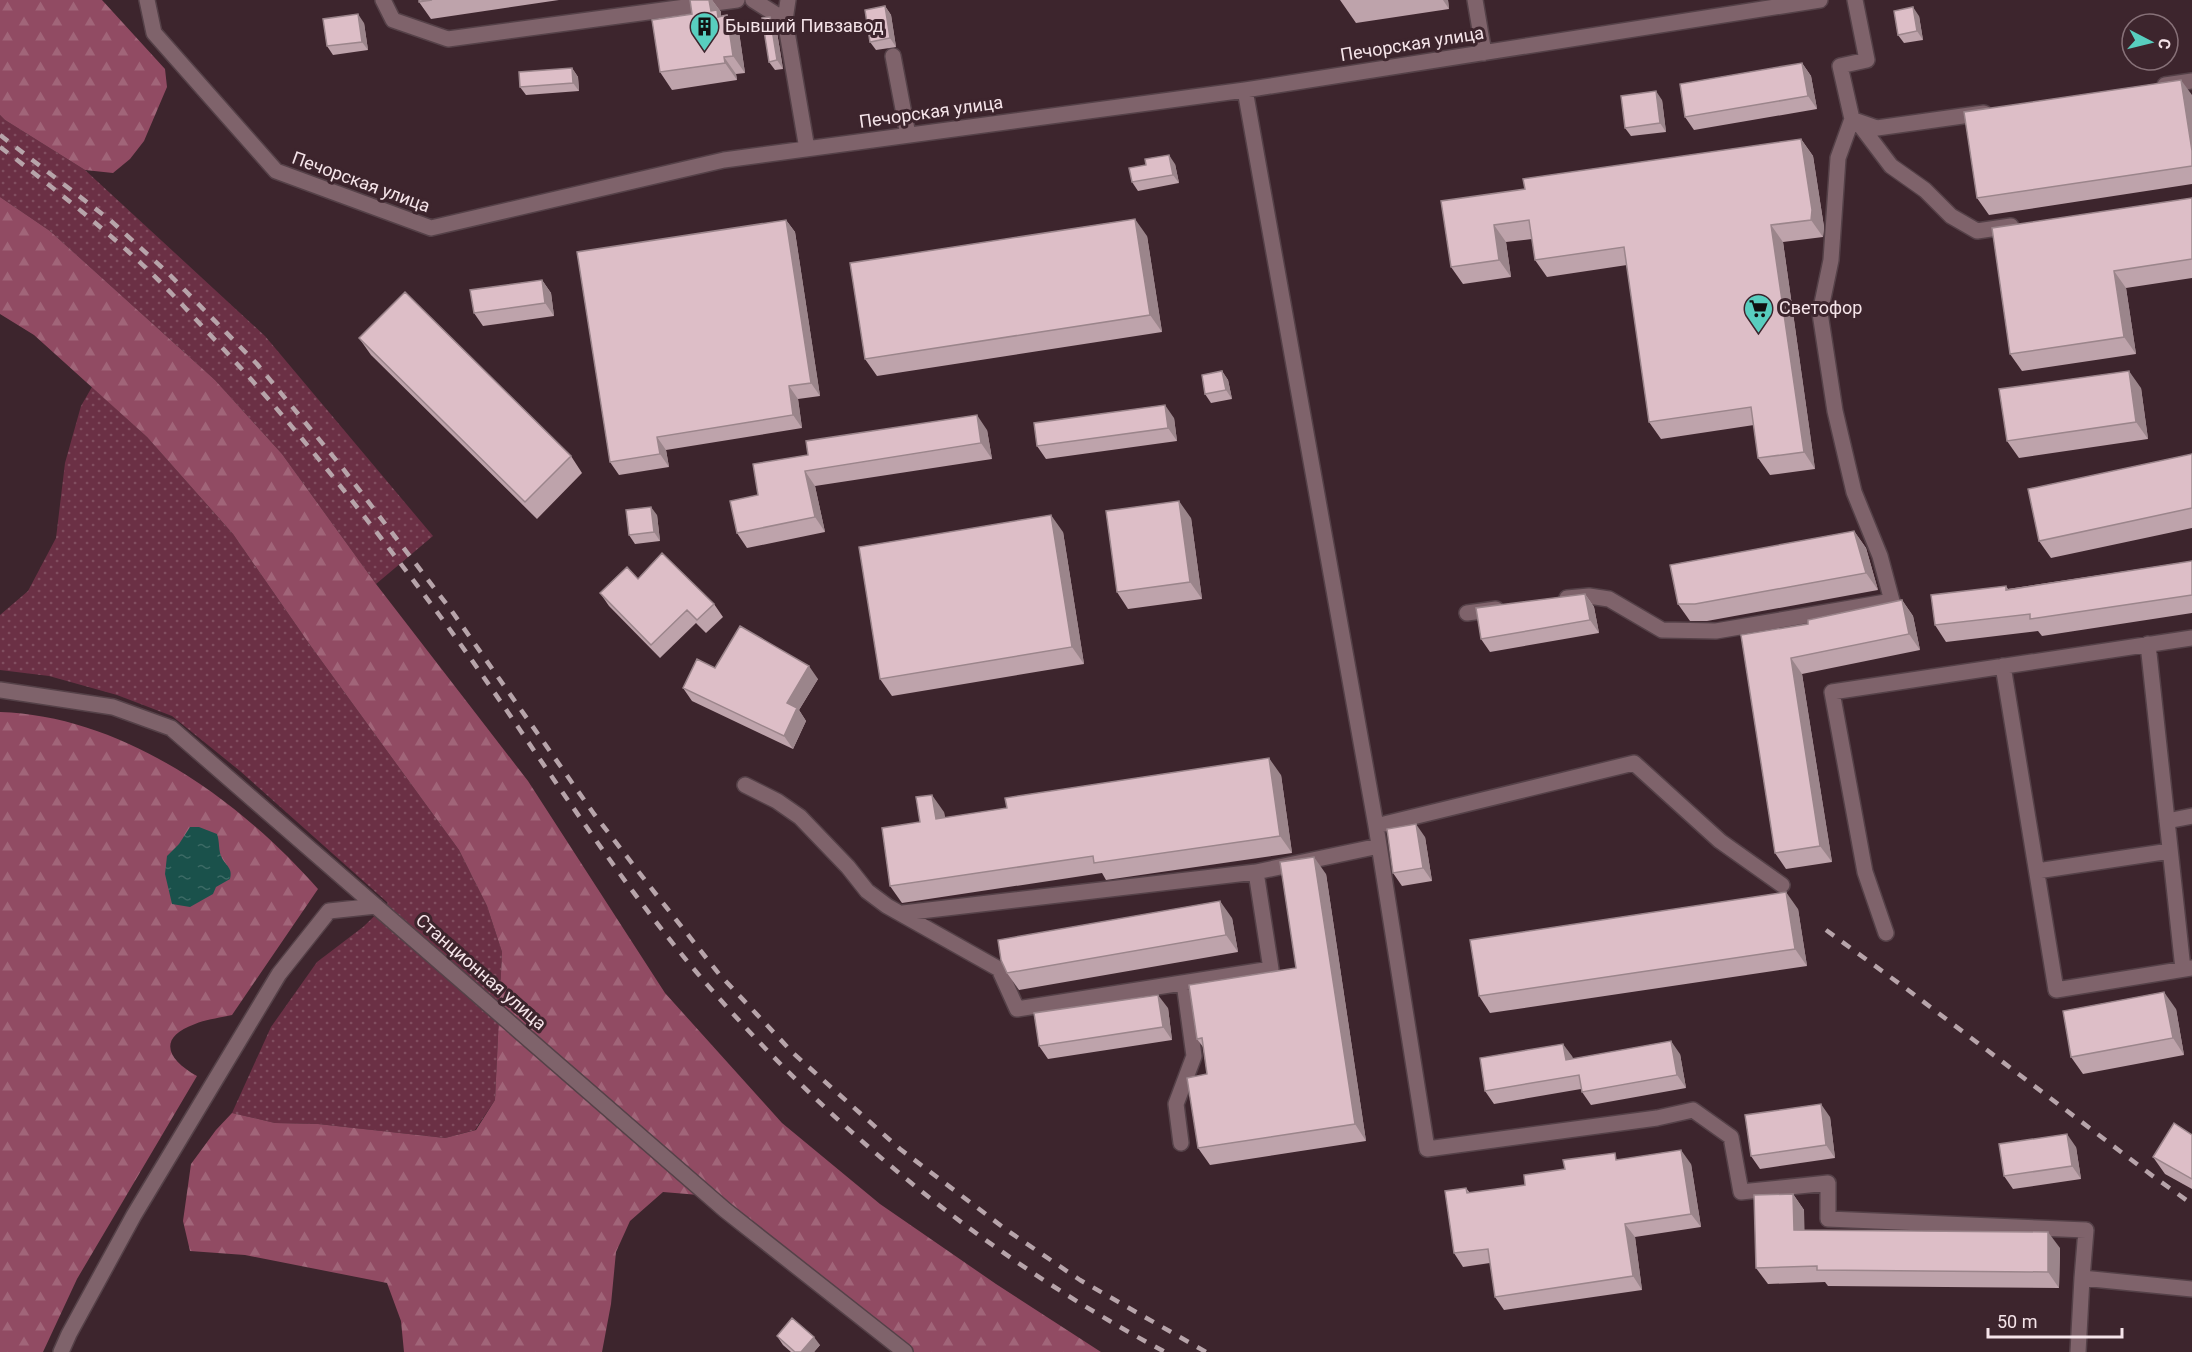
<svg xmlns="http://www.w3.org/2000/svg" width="2192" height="1352" viewBox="0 0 2192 1352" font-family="Roboto,sans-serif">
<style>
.grass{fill:url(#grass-dots)}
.forest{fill:url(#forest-firs)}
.water{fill:url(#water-ripples)}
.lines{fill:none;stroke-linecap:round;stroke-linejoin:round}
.minor-casing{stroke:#554148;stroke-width:18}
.minor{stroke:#7f636b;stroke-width:15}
.rail{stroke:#b7a4aa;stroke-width:4.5;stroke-dasharray:10 10;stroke-linecap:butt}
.wall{fill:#bea3ab}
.shaded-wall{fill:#9b858b}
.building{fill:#ddbec7;stroke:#9b858b;stroke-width:1.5}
.labels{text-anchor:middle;stroke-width:6;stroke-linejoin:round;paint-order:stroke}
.poi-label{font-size:18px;fill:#f5e4e9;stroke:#3d252d;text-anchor:start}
.street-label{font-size:18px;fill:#f5e4e9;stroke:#3d252d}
</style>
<defs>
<pattern id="grass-dots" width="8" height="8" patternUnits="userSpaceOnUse" patternTransform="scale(1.5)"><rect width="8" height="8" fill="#6b3045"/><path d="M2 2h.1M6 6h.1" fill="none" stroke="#814e60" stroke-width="1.8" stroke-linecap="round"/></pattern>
<pattern id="forest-firs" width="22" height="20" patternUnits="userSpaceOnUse" patternTransform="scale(1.5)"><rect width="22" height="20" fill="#914b63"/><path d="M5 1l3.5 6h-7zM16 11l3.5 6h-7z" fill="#a16579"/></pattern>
<pattern id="water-ripples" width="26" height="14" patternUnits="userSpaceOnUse" patternTransform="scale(1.5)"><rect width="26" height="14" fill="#1a514b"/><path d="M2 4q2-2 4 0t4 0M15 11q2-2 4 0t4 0" fill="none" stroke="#3c6a65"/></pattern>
</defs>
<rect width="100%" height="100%" fill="#3d252d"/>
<path class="grass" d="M 0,115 L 5,120 L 85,170 L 265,336 L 433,536 L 376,584 L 282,454 L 215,380 L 50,231 L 0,197 Z
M 92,387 L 147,437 L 233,534 L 310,645 L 459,850 L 487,906 L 502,952 L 495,1100 L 475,1130 L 445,1138 L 318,1124 L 275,1123 L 232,1113 L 271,1027 L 317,962 L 363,927 L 388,903 L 240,771 L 172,716 L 117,695 L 49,676 L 0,670 L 0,615 L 28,591 L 56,538 L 65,463 L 81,406 Z"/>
<path class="forest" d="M 0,0 L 102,0 L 165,69 L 167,87 L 144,141 L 130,159 L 113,173 L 85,170 L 5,120 L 0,115 Z
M 0,197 L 50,231 L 215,380 L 282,454 L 376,584 L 528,781 L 665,993 L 782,1123 L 880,1204 L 996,1284 L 1101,1352 L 912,1352 L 711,1196 L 663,1192 L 630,1221 L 616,1252 L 611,1304 L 602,1352 L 404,1352 L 401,1321 L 387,1283 L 245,1255 L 190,1251 L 183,1221 L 191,1164 L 216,1130 L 232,1113 L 275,1123 L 318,1124 L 445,1138 L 476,1130 L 495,1100 L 502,952 L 487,906 L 459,850 L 310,645 L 233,534 L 147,437 L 34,335 L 0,314 Z
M 0,712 C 123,716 240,800 318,889 L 232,1015 C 220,1018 206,1019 195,1024 C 156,1038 168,1060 197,1076 L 77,1279 L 43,1352 L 0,1352 Z"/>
<path class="water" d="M 190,827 L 199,827 L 217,834 C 220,842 218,851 222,858 C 226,866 233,868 230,879 L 216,887 L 213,894 L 190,907 L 172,904 L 165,874 L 167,856 L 179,844 Z"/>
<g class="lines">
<defs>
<path id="minor" d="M 147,0 L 154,33 L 276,171 L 431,228 L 724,160 L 1245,90 L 1820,0
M 383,0 L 393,20 L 448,39 L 737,0
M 753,0 L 785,20
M 788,0 L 785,20 L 807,149
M 1475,0 L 1484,53
M 893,56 L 908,135
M 2165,85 L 2192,81
M 1245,90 L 1376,826 L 1427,1149 L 1657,1118 L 1693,1110 L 1731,1137 L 1741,1192 L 1828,1183 L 1828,1219 L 2086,1230 L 2082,1278 L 2192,1289
M 1852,119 L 1860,125 L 1891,166 L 1925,190 L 1951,216 L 1977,231 L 2011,226
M 1857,121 L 1877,128 L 1984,113
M 1567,598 L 1589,596 L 1609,599 L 1662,630 L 1716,631 L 1892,601 L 1880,556 L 1854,492 L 1835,411 L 1820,313 L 1831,260 L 1838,158 L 1852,119 L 1840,66 L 1867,60 L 1855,0
M 1467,613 L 1496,609
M 2148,644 L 2183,969
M 2003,666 L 2056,990 L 2192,968
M 0,690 L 113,707 L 171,728 L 725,1210 L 905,1352
M 745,785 L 777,801 L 800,817 L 848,867 L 867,891 L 887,906 L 999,969 L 1017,1009 L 1271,969 L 1256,872
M 2167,821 L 2192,816
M 1376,826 L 1634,763 L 1720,841 L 1782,885
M 2037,871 L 2170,851
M 903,913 L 1256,872 L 1379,846
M 1886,933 L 1865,872 L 1832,692 L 2192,638
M 1181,1143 L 1176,1104 L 1194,1056 L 1184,983
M 61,1352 L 69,1334 L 134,1215 L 279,974 L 329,911 L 376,906
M 2078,1352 L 2082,1278"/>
</defs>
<use href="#minor" class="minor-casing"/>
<use href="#minor" class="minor"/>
<path class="rail" d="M 0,135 L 110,220 L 167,272 L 257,364 L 341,466 L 451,610 L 594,814 L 655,893 L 719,974 L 793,1053 L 900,1149 L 1008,1231 L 1080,1280 L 1206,1352
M 0,147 C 45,181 90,217 132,255 C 161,281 188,311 215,340 C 296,426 369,521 440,616 C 529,737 606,867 704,981 C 834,1132 989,1258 1165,1352
M 1826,930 L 1908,990 L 2154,1177 L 2192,1204"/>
</g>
<path class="wall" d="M 419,0 L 559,0 L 431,19 L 419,2 Z
M 690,0 L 712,0 L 721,12 L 721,16 L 739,32 L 745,73 L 736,74 L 737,80 L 672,90 L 660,72 L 692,14 Z
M 1340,0 L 1448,0 L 1449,9 L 1356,23 Z
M 885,6 L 891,15 L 896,47 L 876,50 L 870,42 Z
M 1919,16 L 1923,40 L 1904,43 L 1898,35 Z
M 364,23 L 368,50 L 333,55 L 327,46 Z
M 776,26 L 783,69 L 775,70 L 769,62 Z
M 1802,63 L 1811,76 L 1817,109 L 1694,130 L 1685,117 Z
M 572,68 L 578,77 L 579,91 L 526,95 L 520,87 Z
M 2192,95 L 2192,184 L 1989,215 L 1977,198 Z
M 1662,100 L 1666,132 L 1631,136 L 1625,128 Z
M 1801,139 L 1813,156 L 1824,227 L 1823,237 L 1783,242 L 1815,469 L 1770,475 L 1758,458 L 1754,425 L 1661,439 L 1649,422 L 1627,265 L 1547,277 L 1535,260 L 1532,239 L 1506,242 L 1511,277 L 1463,284 L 1451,267 L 1525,189 Z
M 1175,164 L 1179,183 L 1138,191 L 1132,182 Z
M 2192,198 L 2192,278 L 2126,288 L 2136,354 L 2022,371 L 2010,354 Z
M 786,220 L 795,232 L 820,396 L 798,399 L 802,428 L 666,450 L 669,467 L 619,475 L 610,462 Z
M 1147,236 L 1162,332 L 877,376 L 865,359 Z
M 542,280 L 551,293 L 554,316 L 483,326 L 474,313 Z
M 359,338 L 571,456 L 582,473 L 537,519 L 371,355 Z
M 1222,371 L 1228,380 L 1232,399 L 1211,403 L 1205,394 Z
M 2141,388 L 2148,439 L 2019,458 L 2007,441 Z
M 1174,418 L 1177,441 L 1046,459 L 1037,446 Z
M 987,430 L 992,459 L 815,486 L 825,532 L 747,548 L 737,533 L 758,495 L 753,464 Z
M 2192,454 L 2192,528 L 2051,558 L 2039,541 Z
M 657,515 L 660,541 L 635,544 L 629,535 Z
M 1191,518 L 1202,599 L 1128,609 L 1117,592 Z
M 1854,531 L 1866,548 L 1878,590 L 1707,621 L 1690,621 L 1678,604 Z
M 1063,532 L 1084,664 L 892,696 L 880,679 Z
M 2192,561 L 2192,613 L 2042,636 L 2038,631 L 1946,642 L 1935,625 L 2006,586 L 2008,589 Z
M 638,579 L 714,604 L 723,617 L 706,633 L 696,623 L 660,658 L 609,606 L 600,593 Z
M 1585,594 L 1594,607 L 1599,633 L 1490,652 L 1481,639 Z
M 1902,600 L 1913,616 L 1920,650 L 1802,674 L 1832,862 L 1786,869 L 1775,853 L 1741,635 L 1808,624 Z
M 715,668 L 818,679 L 799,710 L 806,721 L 793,749 L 692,701 L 683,688 Z
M 1281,775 L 1292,853 L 1106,880 L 1102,873 L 902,903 L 890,886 L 920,822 L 944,812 L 945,818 Z
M 1425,837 L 1432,881 L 1402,886 L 1393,873 Z
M 1326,874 L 1366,1141 L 1210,1165 L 1198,1148 L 1207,1074 L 1203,1047 L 1197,1039 L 1296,968 Z
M 1798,909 L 1807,966 L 1490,1013 L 1479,996 Z
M 1232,918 L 1238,952 L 1019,990 L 1007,973 Z
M 1168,1008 L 1172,1040 L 1048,1059 L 1039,1046 Z
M 2176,1009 L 2184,1055 L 2083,1074 L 2071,1057 Z
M 1680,1054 L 1686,1088 L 1591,1105 L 1582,1092 L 1581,1089 L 1494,1104 L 1485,1091 L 1572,1056 L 1573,1059 Z
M 1830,1117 L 1835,1158 L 1760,1169 L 1751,1156 Z
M 2192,1135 L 2192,1189 L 2165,1174 L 2153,1157 Z
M 2076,1147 L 2081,1179 L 2013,1189 L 2004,1176 Z
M 1619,1159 L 1691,1164 L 1701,1227 L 1635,1237 L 1642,1290 L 1504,1310 L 1495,1297 L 1490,1263 L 1463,1267 L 1454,1253 L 1466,1188 L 1470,1193 L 1525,1185 L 1565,1169 Z
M 1793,1194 L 1804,1210 L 1804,1230 L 2060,1248 L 2059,1288 L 1828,1286 L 1825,1282 L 1768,1284 L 1756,1268 Z
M 777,1336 L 820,1345 L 814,1352 L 791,1352 L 783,1345 Z"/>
<path class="shaded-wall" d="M 709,0 L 712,0 L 721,12 L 721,16 L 727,15 L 739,32 L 745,73 L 733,56 L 711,11 Z
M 1443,0 L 1448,0 L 1449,9 Z
M 885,6 L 891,15 L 896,47 L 890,38 Z
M 1913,7 L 1919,16 L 1923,40 L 1917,31 Z
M 358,14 L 364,23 L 368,50 L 362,42 Z
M 770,17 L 776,26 L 783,69 L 777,60 Z
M 724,57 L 736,74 L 737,80 L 725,63 Z
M 1802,63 L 1811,76 L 1817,109 L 1808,96 Z
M 572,68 L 578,77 L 579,91 L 573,83 Z
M 2181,80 L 2192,95 L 2192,151 Z
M 1656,91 L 1662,100 L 1666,132 L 1660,123 Z
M 1801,139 L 1813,156 L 1824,227 L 1823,237 L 1811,220 Z
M 1169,155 L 1175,164 L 1179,183 L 1173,175 Z
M 1135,219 L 1147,236 L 1162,332 L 1150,315 Z
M 786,220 L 795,232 L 820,396 L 811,383 Z
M 1494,225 L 1506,242 L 1511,277 L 1499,260 Z
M 1771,225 L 1783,242 L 1815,469 L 1804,452 Z
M 2114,271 L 2126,288 L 2136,354 L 2124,337 Z
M 542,280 L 551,293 L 554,316 L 545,303 Z
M 1222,371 L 1228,380 L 1232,399 L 1226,390 Z
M 2129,371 L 2141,388 L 2148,439 L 2136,422 Z
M 789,386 L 798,399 L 802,428 L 793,415 Z
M 1165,405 L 1174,418 L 1177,441 L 1168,428 Z
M 977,415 L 987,430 L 992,459 L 981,443 Z
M 657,437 L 666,450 L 669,467 L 660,454 Z
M 805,471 L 815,486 L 825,532 L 815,517 Z
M 1179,501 L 1191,518 L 1202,599 L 1190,582 Z
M 651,507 L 657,515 L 660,541 L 654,532 Z
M 1051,515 L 1063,532 L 1084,664 L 1072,647 Z
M 1854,531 L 1866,548 L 1878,590 L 1866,573 Z
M 1585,594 L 1594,607 L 1599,633 L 1590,620 Z
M 1902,600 L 1913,616 L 1920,650 L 1909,634 Z
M 1791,658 L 1802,674 L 1832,862 L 1820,846 Z
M 809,666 L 818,679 L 799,710 L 806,721 L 793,749 L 784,736 L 787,703 Z
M 1269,758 L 1281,775 L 1292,853 L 1280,836 Z
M 932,795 L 944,812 L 947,836 L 936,819 Z
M 1416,824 L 1425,837 L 1432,881 L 1423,868 Z
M 1314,857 L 1326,874 L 1366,1141 L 1355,1124 Z
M 1786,892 L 1798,909 L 1807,966 L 1795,949 Z
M 1220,901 L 1232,918 L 1238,952 L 1226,935 Z
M 2164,992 L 2176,1009 L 2184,1055 L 2173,1038 Z
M 1158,995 L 1168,1008 L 1172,1040 L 1163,1027 Z
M 1671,1041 L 1680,1054 L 1686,1088 L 1677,1075 Z
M 1563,1044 L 1572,1056 L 1575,1073 L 1566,1060 Z
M 1821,1104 L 1830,1117 L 1835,1158 L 1826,1145 Z
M 2067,1134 L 2076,1147 L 2081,1179 L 2072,1166 Z
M 1681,1150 L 1691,1164 L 1701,1227 L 1691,1214 Z
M 1793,1194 L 1804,1210 L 1805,1246 L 1794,1230 Z
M 1625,1224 L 1635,1237 L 1642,1290 L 1633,1276 Z
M 2048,1232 L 2060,1248 L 2059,1288 L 2048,1272 Z
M 814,1337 L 820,1345 L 814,1352 L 801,1352 Z"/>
<path class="building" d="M 419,0 L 432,0 L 419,2 Z
M 690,0 L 709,0 L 711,11 L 717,10 L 718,17 L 727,15 L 733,56 L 724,57 L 725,63 L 660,72 L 652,20 L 692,14 Z
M 885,6 L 890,38 L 870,42 L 865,10 Z
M 1913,7 L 1917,31 L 1898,35 L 1894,11 Z
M 358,14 L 362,42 L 327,46 L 323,19 Z
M 770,17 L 777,60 L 769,62 L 762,18 Z
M 1802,63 L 1808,96 L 1685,117 L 1680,84 Z
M 572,68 L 573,83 L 520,87 L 519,72 Z
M 2181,80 L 2192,151 L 2192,166 L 1977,198 L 1964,112 Z
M 1656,91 L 1660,123 L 1625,128 L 1621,96 Z
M 1801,139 L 1812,210 L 1811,220 L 1771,225 L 1804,452 L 1758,458 L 1751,407 L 1649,422 L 1624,247 L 1535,260 L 1529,220 L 1494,225 L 1499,260 L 1451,267 L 1441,201 L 1525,189 L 1523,179 Z
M 1169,155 L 1173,175 L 1132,182 L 1129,168 L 1146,165 L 1145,159 Z
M 2192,198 L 2192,259 L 2114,271 L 2124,337 L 2010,354 L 1992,228 Z
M 1135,219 L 1150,315 L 865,359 L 850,263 Z
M 786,220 L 811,383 L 789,386 L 793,415 L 657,437 L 660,454 L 610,462 L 577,252 Z
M 542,280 L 545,303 L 474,313 L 470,290 Z
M 405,292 L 571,456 L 525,502 L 359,338 Z
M 1222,371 L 1226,390 L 1205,394 L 1202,375 Z
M 2129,371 L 2136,422 L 2007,441 L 1999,389 Z
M 1165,405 L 1168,428 L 1037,446 L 1034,423 Z
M 977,415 L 981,443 L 805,471 L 815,517 L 737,533 L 730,501 L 758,495 L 753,464 L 808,455 L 806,441 Z
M 2192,454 L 2192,508 L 2039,541 L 2028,489 Z
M 1179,501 L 1190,582 L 1117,592 L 1106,511 Z
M 651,507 L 654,532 L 629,535 L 626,510 Z
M 1051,515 L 1072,647 L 880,679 L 859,547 Z
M 1854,531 L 1866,573 L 1695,604 L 1678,604 L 1670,565 Z
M 662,553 L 714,604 L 697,620 L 687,610 L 651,645 L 600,593 L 627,567 L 638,579 Z
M 2192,561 L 2192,595 L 2030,619 L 2030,614 L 1935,625 L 1931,595 L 2006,586 L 2006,590 Z
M 1585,594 L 1590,620 L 1481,639 L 1476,608 Z
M 1902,600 L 1909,634 L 1791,658 L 1820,846 L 1775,853 L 1741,635 L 1808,624 L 1808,620 Z
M 740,626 L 809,666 L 787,703 L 797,708 L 784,736 L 683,688 L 697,659 L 715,668 Z
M 1269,758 L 1280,836 L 1094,863 L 1093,856 L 890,886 L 882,828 L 920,822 L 916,797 L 932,795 L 936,819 L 1007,808 L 1005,798 Z
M 1416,824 L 1423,868 L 1393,873 L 1387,829 Z
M 1314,857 L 1355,1124 L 1198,1148 L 1187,1078 L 1207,1074 L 1202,1038 L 1197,1039 L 1189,985 L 1296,968 L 1280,862 Z
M 1786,892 L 1795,949 L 1479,996 L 1470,940 Z
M 1220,901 L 1226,935 L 1007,973 L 1001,960 L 998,940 Z
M 2164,992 L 2173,1038 L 2071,1057 L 2063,1011 Z
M 1158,995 L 1163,1027 L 1039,1046 L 1034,1013 Z
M 1671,1041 L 1677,1075 L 1582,1092 L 1579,1075 L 1485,1091 L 1480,1058 L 1563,1044 L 1566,1060 Z
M 1821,1104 L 1826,1145 L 1751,1156 L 1745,1115 Z
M 2174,1123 L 2192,1135 L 2192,1179 L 2153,1157 Z
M 2067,1134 L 2072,1166 L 2004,1176 L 1999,1144 Z
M 1681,1150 L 1691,1214 L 1625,1224 L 1633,1276 L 1495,1297 L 1488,1249 L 1454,1253 L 1445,1191 L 1466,1188 L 1467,1193 L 1525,1185 L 1524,1175 L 1565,1169 L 1563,1160 L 1615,1153 L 1616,1160 Z
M 1793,1194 L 1794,1230 L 2048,1232 L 2048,1272 L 1817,1270 L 1817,1266 L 1756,1268 L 1754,1195 Z
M 792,1318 L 814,1337 L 801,1352 L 795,1352 L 777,1336 Z"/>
<defs>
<symbol id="building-pin" viewBox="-11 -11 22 30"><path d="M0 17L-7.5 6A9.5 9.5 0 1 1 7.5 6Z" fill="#58cebf" stroke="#3d252d"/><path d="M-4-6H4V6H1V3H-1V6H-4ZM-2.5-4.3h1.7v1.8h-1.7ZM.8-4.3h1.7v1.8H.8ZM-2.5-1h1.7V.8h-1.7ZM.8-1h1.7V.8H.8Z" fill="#111"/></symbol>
<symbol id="supermarket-pin" viewBox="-11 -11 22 30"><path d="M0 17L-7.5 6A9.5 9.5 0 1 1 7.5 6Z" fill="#58cebf" stroke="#3d252d"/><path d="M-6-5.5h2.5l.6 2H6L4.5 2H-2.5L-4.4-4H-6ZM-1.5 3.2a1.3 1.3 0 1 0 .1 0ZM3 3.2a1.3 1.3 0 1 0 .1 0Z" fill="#111"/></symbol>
</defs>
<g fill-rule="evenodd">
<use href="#building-pin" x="688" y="10" width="33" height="45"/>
<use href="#supermarket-pin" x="1742" y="292" width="33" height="45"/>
</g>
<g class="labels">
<g class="poi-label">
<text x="725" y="32">Бывший Пивзавод</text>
<text x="1779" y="314">Светофор</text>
</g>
<g class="street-label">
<text transform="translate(1412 44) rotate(-9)" y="6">Печорская улица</text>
<text transform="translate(931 112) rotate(-8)" y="6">Печорская улица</text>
<text transform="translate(361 182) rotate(20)" y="6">Печорская улица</text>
<text transform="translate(481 972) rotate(41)" y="6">Станционная улица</text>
</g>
</g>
<g transform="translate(2150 42) rotate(97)"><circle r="28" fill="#3d252d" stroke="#877178" stroke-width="1.5"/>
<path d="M0-4.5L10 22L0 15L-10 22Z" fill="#58cebf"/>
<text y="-9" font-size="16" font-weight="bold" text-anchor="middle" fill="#f5e4e9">С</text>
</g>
<path d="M1988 1328v9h134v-9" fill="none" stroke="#f5e4e9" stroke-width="3"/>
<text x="1997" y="1328" font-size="18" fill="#f5e4e9" stroke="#3d252d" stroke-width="4.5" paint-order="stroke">50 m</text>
</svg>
